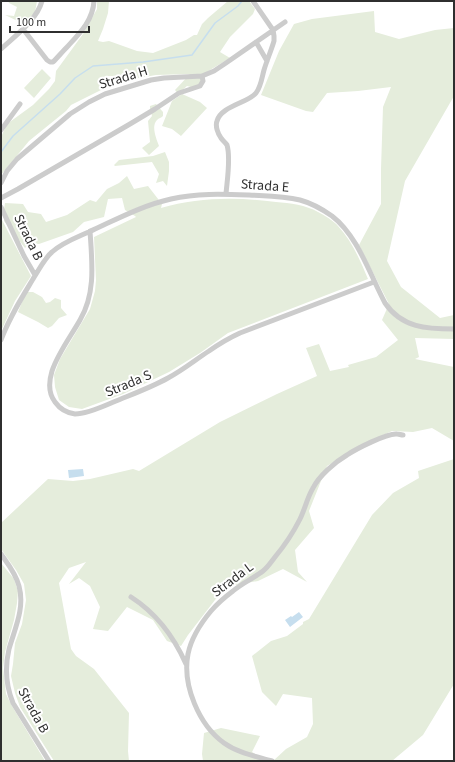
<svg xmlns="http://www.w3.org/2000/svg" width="455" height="762" viewBox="0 0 455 762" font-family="'Source Sans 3',sans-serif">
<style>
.green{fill:#e5eddc}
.water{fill:#c6deee}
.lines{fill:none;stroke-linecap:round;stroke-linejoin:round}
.stream{stroke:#c6deee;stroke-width:1.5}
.minor{stroke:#ccc;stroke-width:5}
.labels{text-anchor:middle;stroke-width:4;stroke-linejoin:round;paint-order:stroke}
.street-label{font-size:14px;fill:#2f2f2f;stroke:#fff}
</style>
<rect width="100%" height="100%" fill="#fff"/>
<path class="green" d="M 8,1 L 37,1 L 35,12 L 30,18 L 24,24 L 5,15 L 14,16 L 17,7 L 9,3 Z
M 97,1 L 109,1 L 108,13 L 103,29 L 98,41 L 103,42 L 109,41 L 137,51 L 153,53 L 186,40 L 194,35 L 197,35 L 202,24 L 208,18 L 228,1 L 249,1 L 255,9 L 253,14 L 230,37 L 220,52 L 230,58 L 205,73 L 198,89 L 187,86 L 178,94 L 175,90 L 190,74 L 156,75 L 133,79 L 113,76 L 105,76 L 103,89 L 71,105 L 66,111 L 29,141 L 1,175 L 1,137 L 7,124 L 33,105 L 49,89 L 55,81 L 56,71 L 83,34 L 97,9 Z
M 374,11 L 375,32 L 399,39 L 435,30 L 454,28 L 454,96 L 405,181 L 387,261 L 401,287 L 440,318 L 454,315 L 454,339 L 415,338 L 419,357 L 415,359 L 454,367 L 454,441 L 432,428 L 413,432 L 392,431 L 368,442 L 327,466 L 309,511 L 314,528 L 295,550 L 298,572 L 307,582 L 283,569 L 258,581 L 225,587 L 188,635 L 181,646 L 167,641 L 153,620 L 127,607 L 108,631 L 93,629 L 100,607 L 90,586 L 79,578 L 69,584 L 86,562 L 69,568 L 59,583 L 71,649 L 76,656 L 94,669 L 129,713 L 128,751 L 129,761 L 54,761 L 20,707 L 15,693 L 11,676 L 13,664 L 15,643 L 22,624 L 26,600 L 24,584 L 16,570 L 1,549 L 1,523 L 48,479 L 73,481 L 90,479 L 133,469 L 139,471 L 220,422 L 277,394 L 317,376 L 306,348 L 319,344 L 330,371 L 349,367 L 348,365 L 376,357 L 398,340 L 382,320 L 389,304 L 359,245 L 381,204 L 381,169 L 383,107 L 391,87 L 358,91 L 327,93 L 313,112 L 306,111 L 261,95 L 279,51 L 294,24 L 312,19 Z
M 42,69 L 51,78 L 34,98 L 24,88 Z
M 182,94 L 200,102 L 207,108 L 181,136 L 172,129 L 162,126 L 172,101 Z
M 156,104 L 163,112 L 163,116 C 161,118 159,118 157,120 C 151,126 156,138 159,146 L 149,155 L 142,148 L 150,142 L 148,121 L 152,116 L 150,109 L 150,106 Z
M 165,152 L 169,162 L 169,171 L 167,186 L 163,181 L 156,183 L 159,174 L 152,162 L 115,166 L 114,165 L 119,160 L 153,156 Z
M 127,176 L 134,189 L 148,186 L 162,204 L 161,208 C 198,197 238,197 276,202 C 290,203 306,205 318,212 C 324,215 334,221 338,226 C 352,241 360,260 368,279 L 228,333 L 200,353 L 169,372 L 123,394 L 82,409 L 69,407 L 59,400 L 55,387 L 54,375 L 60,359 L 90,309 L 95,291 L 96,280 L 94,237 L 136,217 L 135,216 L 125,210 L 122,198 L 108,199 L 104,217 L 84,222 L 73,232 L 39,244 L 30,243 L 25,248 L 4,221 L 4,209 L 5,203 L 23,204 L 28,212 L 41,214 L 46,222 L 67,215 L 90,200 L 96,202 L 107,189 L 119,183 Z
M 1,218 L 31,276 L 15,301 L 1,331 Z
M 26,292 L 33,292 L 42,297 L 46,303 L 50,302 L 55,298 L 61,300 L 61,308 L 67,315 L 59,318 L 52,326 L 48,328 L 38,322 L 18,312 Z
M 454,459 L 454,684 L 423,735 L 392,761 L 273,761 L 286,749 L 307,737 L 313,724 L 312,698 L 283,694 L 276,706 L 262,692 L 252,656 L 271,641 L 287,636 L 303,624 L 303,622 L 309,619 L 372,515 L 393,493 L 419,478 L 418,471 Z
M 1,563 L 14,579 L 18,591 L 17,603 L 14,620 L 5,652 L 3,668 L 6,694 L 12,706 L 45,761 L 1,761 Z
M 221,728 L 260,736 L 252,752 L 266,761 L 203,761 L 202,754 L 204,733 Z"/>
<path class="water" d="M 83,469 L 84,476 L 69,478 L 68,470 Z
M 299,612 L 303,617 L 290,627 L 285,620 L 291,616 L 292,617 Z"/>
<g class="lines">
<path class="stream" d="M 1,152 L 13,136 L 60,94 L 75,78 L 93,66 L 143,62 L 192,55 L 215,23 L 238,6 L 242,1"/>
<path class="minor" d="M 23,29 L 47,60 L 50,62 L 53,62 C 58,57 63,51 68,46 C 80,33 93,20 94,1
M 256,42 L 267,61
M 1,49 C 15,36 37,20 42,1
M 1,130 L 20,104
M 1,183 L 7,171 L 17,159 L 70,114 L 89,102 L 105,94 L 151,80 L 164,78 L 202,76 L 214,71 L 226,63 L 285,22
M 226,194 C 227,181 231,158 227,145 C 225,142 223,141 221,138 C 218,134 215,126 217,121 C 221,106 248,103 256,93 C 261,87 262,77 264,70 C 267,60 271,51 274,41 L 274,36 L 273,30 L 253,1
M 1,198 L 18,189 L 130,124 L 155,109 L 179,93 L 200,86 L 203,81 L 202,76
M 1,207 L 24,256 L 35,275
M 90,231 C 92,262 96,293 80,320 C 71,336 58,353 52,371 C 49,381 48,393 55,402 C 60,409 67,413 75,414 C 88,414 104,406 116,401 C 133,394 152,387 168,378 C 183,370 195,360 209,351 C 219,344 229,338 240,333 L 374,282
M 1,340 C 9,318 21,299 33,279 C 39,270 44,259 52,252 C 64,241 81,236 95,229 C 119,218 144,205 171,199 C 197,193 222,194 249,195 C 266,196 283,196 300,200 C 311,203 322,209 332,216 C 358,236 370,275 385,303 C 402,328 427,329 454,329
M 1,554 C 8,564 16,574 19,586 C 25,608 15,628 9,649 C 5,666 6,686 13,703 L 49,761
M 131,597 C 156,613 174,637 186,664
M 272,761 C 255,756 238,753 224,743 C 199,725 182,685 188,654 C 191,639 201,623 211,611 C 217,604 225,597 233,591 C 242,583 254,578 263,571 C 268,567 271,562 275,557 C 285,545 293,533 300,519 C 305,509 307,498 313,488 C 319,476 335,462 347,455 C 356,449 387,433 397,434 C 399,434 401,435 403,435"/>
</g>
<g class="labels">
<g class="street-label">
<text transform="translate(123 77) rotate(-17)" y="5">Strada H</text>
<text transform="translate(265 185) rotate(4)" y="5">Strada E</text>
<text transform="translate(29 237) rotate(64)" y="5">Strada B</text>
<text transform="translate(128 383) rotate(-23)" y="5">Strada S</text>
<text transform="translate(232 579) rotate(-37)" y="5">Strada L</text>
<text transform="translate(34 710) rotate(61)" y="5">Strada B</text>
</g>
</g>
<rect width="455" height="762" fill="none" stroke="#2f2f2f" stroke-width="4"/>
<path d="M10 26v6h79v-6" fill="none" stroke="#2f2f2f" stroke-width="2"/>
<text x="16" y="26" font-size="12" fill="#2f2f2f" stroke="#ffffff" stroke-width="3" paint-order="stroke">100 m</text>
</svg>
